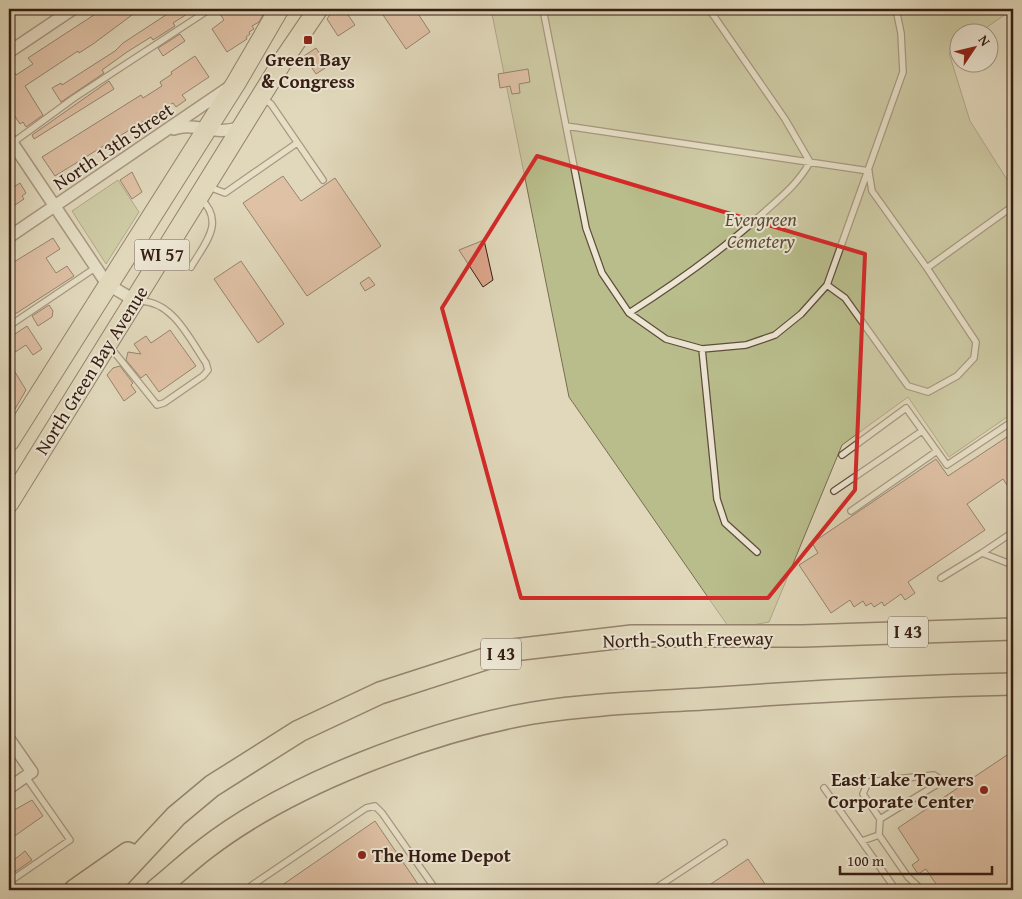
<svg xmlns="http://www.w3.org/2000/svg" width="1022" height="899" viewBox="0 0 1022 899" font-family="'Gentium Book Plus',serif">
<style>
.green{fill:#b9bd8c;stroke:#786d50}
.building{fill:#dca58a;stroke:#361d13}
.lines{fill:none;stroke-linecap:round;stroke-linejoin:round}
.lane-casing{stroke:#614c3d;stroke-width:8}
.street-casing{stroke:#614c3d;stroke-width:14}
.primary-casing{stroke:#361d13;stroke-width:21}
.highway-casing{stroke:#361d13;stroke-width:24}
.lane{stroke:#ece6d3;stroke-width:5.5}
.street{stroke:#ece6d3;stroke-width:11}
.primary{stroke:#e1d8bb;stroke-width:19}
.highway{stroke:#e1d8bb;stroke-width:21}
.marked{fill:none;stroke:#d62828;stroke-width:4;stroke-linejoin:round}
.poi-dot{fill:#8f2418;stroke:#ece6d3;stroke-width:2}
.labels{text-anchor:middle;stroke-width:4;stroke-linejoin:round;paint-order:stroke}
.shield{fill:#ece6d3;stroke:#6d594d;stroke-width:1}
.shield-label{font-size:18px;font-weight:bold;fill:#361d13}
.poi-label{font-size:19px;font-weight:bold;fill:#361d13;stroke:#ece6d3}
.street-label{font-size:19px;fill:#361d13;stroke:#ece6d3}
.park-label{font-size:19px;font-style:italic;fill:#5d4d37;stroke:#ece6d3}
</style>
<rect width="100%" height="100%" fill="#e1d8bb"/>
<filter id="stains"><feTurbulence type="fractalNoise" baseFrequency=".004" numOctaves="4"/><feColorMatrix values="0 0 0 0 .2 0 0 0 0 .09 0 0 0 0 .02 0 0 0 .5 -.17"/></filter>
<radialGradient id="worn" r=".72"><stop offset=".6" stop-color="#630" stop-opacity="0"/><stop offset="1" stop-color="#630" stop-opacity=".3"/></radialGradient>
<path class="green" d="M 491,9 L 1013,9 L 980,32 L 960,32 L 959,46 L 949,53 L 970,121 L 1013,189 L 1013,413 L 949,457 L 908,397 L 842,445 L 769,622 L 730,629 L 569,397 Z
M 118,180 L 139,212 L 106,264 L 72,211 Z"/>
<path class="building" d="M 103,9 L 140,9 L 93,44 L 79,53 L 78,51 L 25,86 L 43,115 L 26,127 L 23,122 L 20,124 L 9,107 L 9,76 L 15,73 L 16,75 L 33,64 L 28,58 Z
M 175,9 L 195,9 L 173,23 L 175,26 L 153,40 L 151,37 L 127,52 L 102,70 L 104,73 L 61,102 L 52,88 L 61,83 L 62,85 L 115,51 L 123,43 Z
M 228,9 L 266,9 L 259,22 L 252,26 L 254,29 L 249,32 L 250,34 L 246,37 L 247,39 L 227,52 L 212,29 L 224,20 L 220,14 Z
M 334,9 L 344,9 L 355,25 L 338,36 L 327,19 Z
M 379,9 L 415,9 L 430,32 L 406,49 Z
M 180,34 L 185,41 L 163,56 L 158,48 Z
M 316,48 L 328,66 L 316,74 L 304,56 Z
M 195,56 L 209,77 L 182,95 L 186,100 L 176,107 L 173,103 L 55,176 L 42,157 L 141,95 L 143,98 L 162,86 L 160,82 L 172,74 L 171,72 Z
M 528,69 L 530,82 L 519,84 L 520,93 L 512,94 L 510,86 L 500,88 L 498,74 Z
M 109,81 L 114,89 L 34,139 L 32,135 Z
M 132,172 L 142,192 L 132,199 L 120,180 Z
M 283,176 L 301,201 L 335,178 L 381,246 L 307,296 L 243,203 Z
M 20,183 L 26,193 L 22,196 L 24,199 L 9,209 L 9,190 Z
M 53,238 L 60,249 L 46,258 L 56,273 L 67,266 L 74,276 L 9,318 L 9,306 L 15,302 L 9,292 L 9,265 Z
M 484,240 L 493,280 L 483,287 L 459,250 Z
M 241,261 L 284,324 L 258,343 L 214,279 Z
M 369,277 L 375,285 L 365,291 L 360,283 Z
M 49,305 L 53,311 L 52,317 L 38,326 L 32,316 Z
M 27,326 L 42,349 L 33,355 L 26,345 L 9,356 L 9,331 L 12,330 L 15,334 Z
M 170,330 L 196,366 L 159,392 L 146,374 L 141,378 L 126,360 L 128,352 L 141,354 L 134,344 L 146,336 L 151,343 Z
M 120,366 L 133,383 L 131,385 L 136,392 L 124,401 L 107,375 L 113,368 Z
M 15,372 L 26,390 L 15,409 L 9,400 L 9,376 Z
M 1013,433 L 1013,494 L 1003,479 L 967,504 L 985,530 L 908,582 L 915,593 L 905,600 L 901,594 L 884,606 L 882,602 L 874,607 L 871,603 L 866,606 L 863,601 L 854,607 L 850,600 L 831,613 L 799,565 L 818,553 L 812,543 L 936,459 L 948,476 Z
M 1013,751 L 1013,890 L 940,890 L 926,869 L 918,874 L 912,865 L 919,860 L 898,828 Z
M 32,800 L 43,816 L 9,840 L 9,813 Z
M 375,821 L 422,890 L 275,890 Z
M 25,851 L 32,860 L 9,876 L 9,864 Z
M 748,859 L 769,890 L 702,890 Z"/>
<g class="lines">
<defs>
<path id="lane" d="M 543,9 L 586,228 L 602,273 L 629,313 L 666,339 L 702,349 L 746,345 L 775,335 L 801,314 L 827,285 L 903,72 L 901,33 L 896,9
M 712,14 L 720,9
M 263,98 L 271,104 L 323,180
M 566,126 L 869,171
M 11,144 L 74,98 L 210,9
M 869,173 L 872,191 L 927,268 L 1013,206
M 209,187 L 225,193 L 297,143
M 191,267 C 205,243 226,222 200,198
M 827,285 L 845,298 L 908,386 L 928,392 L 957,376 L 974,358 L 976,342 L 927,268
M 629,313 C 676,283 720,252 761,215 C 781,197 797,185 810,162 L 785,119 L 709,9
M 9,326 L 95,268
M 108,349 L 115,353 L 157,405 L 164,403 L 203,376 L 208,370 L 206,363 C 189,338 173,301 139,301
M 702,349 L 717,499 L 725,523 L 757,552
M 842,455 L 906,408 L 947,465 L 1013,421
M 834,491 L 922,431
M 851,511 L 937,451
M 982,553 L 1013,532
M 941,578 L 982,553 L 1013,565
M 824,788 L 896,890
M 880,819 L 936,785 L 940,779 L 934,775 L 868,782 L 863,794 L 880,819 L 879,835 L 908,877 L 922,890
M 862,841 L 879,835
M 12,880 L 70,840 L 26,777
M 255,883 L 260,890
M 245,890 L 366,808 L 375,806 L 382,813 L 436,890
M 653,890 L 724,843"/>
<path id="street" d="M 9,52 L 73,9
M 174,129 C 194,121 214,137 241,127
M 9,138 L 107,284 L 134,300
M 9,237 L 228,88
M 9,739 L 32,772 L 9,788"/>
<path id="primary" d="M 9,442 L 236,83 L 279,9
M 9,503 L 284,59 L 318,9"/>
<path id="highway" d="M 75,890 L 128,853
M 107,890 L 176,816 L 212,786 L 299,731 L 380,693 L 513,650 L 632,636 L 803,636 L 1013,629
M 156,890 C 172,877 188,862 205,849 C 289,784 429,731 533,713 C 594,703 657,702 719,698 C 817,691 915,686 1013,684"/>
</defs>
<use href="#lane" class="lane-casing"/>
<use href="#street" class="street-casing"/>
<use href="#primary" class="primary-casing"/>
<use href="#highway" class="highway-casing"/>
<use href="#lane" class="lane"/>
<use href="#street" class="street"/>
<use href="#primary" class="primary"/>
<use href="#highway" class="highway"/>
</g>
<path d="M0 0H1022V899H0ZM 537,156 L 865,254 L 855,490 L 768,598 L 521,598 L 442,308 Z" fill="#e1d8bb" fill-opacity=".55" fill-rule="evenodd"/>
<path class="marked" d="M 537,156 L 865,254 L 855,490 L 768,598 L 521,598 L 442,308 Z"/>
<g class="poi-dot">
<rect x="303" y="35" width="10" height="10" rx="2.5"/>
<circle cx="984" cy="790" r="5"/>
<circle cx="362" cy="855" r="5"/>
</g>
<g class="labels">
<g class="shield">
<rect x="134.5" y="239.5" width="55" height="31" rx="4"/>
<rect x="888" y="616.5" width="40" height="31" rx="4"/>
<rect x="481" y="638.5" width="40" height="31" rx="4"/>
</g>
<g class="shield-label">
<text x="162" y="261">WI 57</text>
<text x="908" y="638">I 43</text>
<text x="501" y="660">I 43</text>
</g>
<g class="poi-label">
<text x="308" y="66">Green Bay<tspan x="308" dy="22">&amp; Congress</tspan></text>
<text x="974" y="786" text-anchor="end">East Lake Towers<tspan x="974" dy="22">Corporate Center</tspan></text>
<text x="372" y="862" text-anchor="start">The Home Depot</text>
</g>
<g class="street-label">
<text transform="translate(113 146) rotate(-34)" y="7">North 13th Street</text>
<text transform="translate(91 370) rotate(-58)" y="7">North Green Bay Avenue</text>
<text transform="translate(688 639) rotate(-1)" y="7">North-South Freeway</text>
</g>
<g class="park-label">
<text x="761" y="226">Evergreen<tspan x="761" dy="22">Cemetery</tspan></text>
</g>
</g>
<rect width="1022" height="899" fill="none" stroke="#e1d8bb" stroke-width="30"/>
<rect x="10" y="10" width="1002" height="879" fill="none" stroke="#361d13" stroke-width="2.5"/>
<rect x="15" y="15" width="992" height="869" fill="none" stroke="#361d13"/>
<g transform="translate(974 48) rotate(55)"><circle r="24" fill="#ece6d3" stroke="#a39686"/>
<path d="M0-4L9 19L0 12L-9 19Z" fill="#8f2418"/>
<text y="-8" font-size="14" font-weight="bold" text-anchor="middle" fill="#361d13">N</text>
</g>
<path d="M840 866v8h152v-8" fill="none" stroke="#361d13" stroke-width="2.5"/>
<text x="847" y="866" font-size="15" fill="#361d13" stroke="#ece6d3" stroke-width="4" paint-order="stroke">100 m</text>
<rect width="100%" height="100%" filter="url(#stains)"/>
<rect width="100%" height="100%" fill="url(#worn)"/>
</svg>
